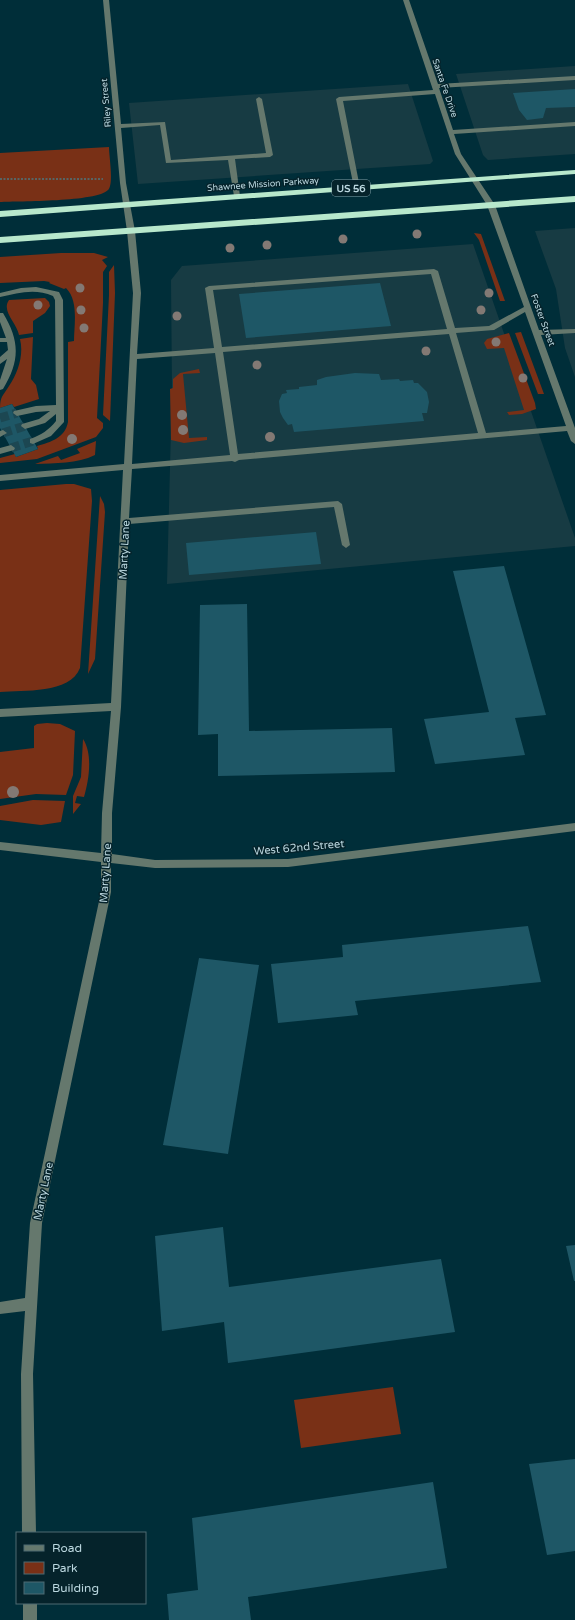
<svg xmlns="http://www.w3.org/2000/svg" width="575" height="1620" viewBox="0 0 575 1620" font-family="'Varela Round',sans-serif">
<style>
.built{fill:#173b43}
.green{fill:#793016}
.building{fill:#1e5766}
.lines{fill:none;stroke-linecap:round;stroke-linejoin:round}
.minor-tunnel{stroke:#1c4752;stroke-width:9;stroke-dasharray:9 4.5;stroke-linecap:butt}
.path{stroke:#4e757e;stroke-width:1.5;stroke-dasharray:2 1.5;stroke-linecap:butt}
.minor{fill:#65786d;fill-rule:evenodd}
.highway{fill:#b8e8cc;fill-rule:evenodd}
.tree{fill:#837974}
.labels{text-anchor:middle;stroke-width:3;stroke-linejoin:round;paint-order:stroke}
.far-street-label{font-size:9px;fill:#bbd7df;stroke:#05232b}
.shield{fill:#05232b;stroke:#84a1a9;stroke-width:1}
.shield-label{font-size:10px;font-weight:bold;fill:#bbd7df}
.street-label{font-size:11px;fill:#bbd7df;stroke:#05232b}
</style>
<rect width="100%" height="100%" fill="#002e39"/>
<path class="built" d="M 575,66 L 575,154 L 488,160 L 483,155 L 456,74 Z
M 408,84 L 433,161 L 430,164 L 138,184 L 129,103 Z
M 575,228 L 575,377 L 565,348 L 556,289 L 535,231 Z
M 473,244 L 575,538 L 575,546 L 167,584 L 172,390 L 171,280 L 182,266 Z"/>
<path class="green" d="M 109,147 C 109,157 114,184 108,190 C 97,202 19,201 0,202 L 0,153 Z
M 474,233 L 481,234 L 505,301 L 500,301 L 479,240 Z
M 61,253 L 94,253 L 108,257 L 102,260 L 107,266 L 103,272 L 103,303 L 97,418 L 103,423 L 103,428 L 96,437 L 37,459 L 0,463 L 0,458 L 15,454 L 16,457 L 38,449 L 37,446 C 51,442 65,438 68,422 L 68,342 L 74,341 C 74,325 79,301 66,288 L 64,289 L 49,283 L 50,282 L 44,281 L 0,283 L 0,257 Z
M 114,265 L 115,293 L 110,421 L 103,415 L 109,295 L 109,272 Z
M 45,298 L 49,302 L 50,306 L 45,313 L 33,321 L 33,333 L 19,335 C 17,323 1,311 9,300 Z
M 521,332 L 544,394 L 538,394 L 515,333 Z
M 509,333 L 535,403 L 536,409 L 522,414 L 509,415 L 507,412 L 524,410 L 504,348 L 487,349 L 484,343 L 487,339 Z
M 33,337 L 31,379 L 36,385 L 39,399 L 14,407 L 12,404 L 0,408 C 0,396 3,396 9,386 C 18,373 24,355 20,339 Z
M 199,369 L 200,373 L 183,374 L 189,438 L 207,437 L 207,440 L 184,443 L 171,440 L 170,389 L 173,388 L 173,379 L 180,373 Z
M 96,441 L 95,455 C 77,464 55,463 35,464 L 58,456 L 61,460 L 80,453 L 77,449 Z
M 66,484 L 74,484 L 91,489 L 92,501 L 80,668 C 70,694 23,690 0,692 L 0,490 Z
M 100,496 L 104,504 L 105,512 L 95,659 L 88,674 Z
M 47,723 L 60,724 L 75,731 L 73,775 L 66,795 L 36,794 L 0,799 L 0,752 L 34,748 L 34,726 L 37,724 Z
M 83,739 C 93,754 89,780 84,797 L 77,796 L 75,803 L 81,804 L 73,814 L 73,796 L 81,777 Z
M 33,800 L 65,801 L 61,822 L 41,825 L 0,820 L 0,806 Z
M 393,1387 L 401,1434 L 301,1448 L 294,1400 Z"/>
<path class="building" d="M 575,89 L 575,107 L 546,108 L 543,118 L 527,120 L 519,110 L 513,93 Z
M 380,283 L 391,326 L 246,338 L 239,294 Z
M 355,373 L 379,374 L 381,380 L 399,379 L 400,381 L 413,380 L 414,383 L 418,383 L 427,392 L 429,402 L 427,413 L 422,413 L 424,421 L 294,432 L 292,424 L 288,425 L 283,418 L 280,412 L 279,401 L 282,394 L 287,393 L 286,390 L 299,389 L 299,387 L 317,385 L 317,380 L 326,377 Z
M 12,404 L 38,449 L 16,457 L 0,428 L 0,408 Z
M 316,532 L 321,564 L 189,575 L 186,543 Z
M 504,566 L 546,715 L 515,718 L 525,755 L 435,764 L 424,719 L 489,712 L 453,571 Z
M 247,604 L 249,731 L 392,728 L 395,772 L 218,776 L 218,734 L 198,735 L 200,605 Z
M 528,926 L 541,982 L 355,1001 L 358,1015 L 278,1023 L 271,964 L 343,957 L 342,945 Z
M 199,958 L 259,965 L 228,1154 L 163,1145 Z
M 223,1227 L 229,1287 L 441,1259 L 455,1332 L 228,1363 L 224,1322 L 162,1331 L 155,1236 Z
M 575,1245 L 575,1281 L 574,1281 L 566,1246 Z
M 575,1459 L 575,1551 L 547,1555 L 529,1464 Z
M 433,1482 L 447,1568 L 248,1597 L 251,1620 L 169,1620 L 167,1594 L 198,1590 L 192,1518 Z"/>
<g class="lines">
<path class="minor-tunnel" d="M 0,418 L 17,413
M 3,433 L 25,426
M 11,448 L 33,441"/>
<path class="path" d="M 0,179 L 103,179"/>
<path class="minor" d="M 103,0 L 109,0 L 121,124 L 165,122 L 171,160 L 266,153 L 256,99 L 259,97 L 262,99 L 273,155 L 270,157 L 235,159 L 240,196 L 237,198 L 234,196 L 228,160 L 166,163 L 160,125 L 121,128 L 126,183 L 135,231 L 141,293 L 137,354 L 214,348 L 205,288 L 209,286 L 434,269 L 438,271 L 455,328 L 489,326 L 524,307 L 487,205 L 455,154 L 435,94 L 343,101 L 360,188 L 357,190 L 354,188 L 336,99 L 339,97 L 433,90 L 403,0 L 409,0 L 438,84 L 575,76 L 575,80 L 439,88 L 453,130 L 575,122 L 575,126 L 454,134 L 461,154 L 495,205 L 539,330 L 575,329 L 575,333 L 541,335 L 575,428 L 575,444 L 571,441 L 567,431 L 239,460 L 235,462 L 232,461 L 132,469 L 129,518 L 338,501 L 342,504 L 350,545 L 346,548 L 342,545 L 334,507 L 129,524 L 121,707 L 112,813 L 112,854 L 155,860 L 288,859 L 575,823 L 575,831 L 288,867 L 155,868 L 111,863 L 111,892 L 42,1223 L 33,1374 L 36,1533 L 22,1533 L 21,1374 L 25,1311 L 0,1314 L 0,1302 L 25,1298 L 30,1223 L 101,892 L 101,862 L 0,850 L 0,842 L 101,853 L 102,813 L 111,711 L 0,717 L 0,709 L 111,703 L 123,470 L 0,481 L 0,475 L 124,464 L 133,293 L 127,231 L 120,183 ZM 431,274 L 447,329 L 222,347 L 213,290 ZM 525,312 L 566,426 L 486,433 L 456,333 L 494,330 ZM 449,334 L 478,433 L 238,454 L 223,352 ZM 215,353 L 230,455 L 132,464 L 137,359 Z
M 36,287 L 59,292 L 63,300 L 64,422 L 51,436 L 33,444 L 30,443 L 30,439 C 41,435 49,430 56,421 L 56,414 L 45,423 L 25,429 L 21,426 L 22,424 L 39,419 L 50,411 L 36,412 L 17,416 L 13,413 L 14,411 L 36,406 L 56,405 L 55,300 L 53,296 C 35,288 18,293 0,297 L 0,293 L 21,288 Z
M 0,313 L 3,313 C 20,341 20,361 3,389 L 0,390 L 0,380 L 7,359 L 0,364 L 0,357 L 8,350 L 7,342 L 0,342 L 0,338 L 6,338 L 0,322 Z
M 3,430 L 7,433 L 0,437 L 0,431 Z
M 11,445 L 15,448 L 14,450 L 0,454 L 0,448 Z
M 23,1603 L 37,1603 L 37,1620 L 23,1620 Z"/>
<path class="highway" d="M 575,170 L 575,174 L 0,217 L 0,211 Z
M 575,196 L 575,202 L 0,243 L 0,237 Z"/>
</g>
<g class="tree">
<circle cx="417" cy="234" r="4.5"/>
<circle cx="343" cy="239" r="4.5"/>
<circle cx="267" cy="245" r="4.5"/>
<circle cx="230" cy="248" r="4.5"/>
<circle cx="80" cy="288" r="4.5"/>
<circle cx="489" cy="293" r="4.5"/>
<circle cx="38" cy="305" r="4.5"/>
<circle cx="81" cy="310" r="4.5"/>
<circle cx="481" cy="310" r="4.5"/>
<circle cx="177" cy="316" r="4.5"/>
<circle cx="84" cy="328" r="4.5"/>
<circle cx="496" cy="342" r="4.5"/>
<circle cx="426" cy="351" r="4.5"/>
<circle cx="257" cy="365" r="4.5"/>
<circle cx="523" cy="378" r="4.5"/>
<circle cx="182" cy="415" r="5"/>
<circle cx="183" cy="430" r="5"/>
<circle cx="270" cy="437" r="5"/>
<circle cx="72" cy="439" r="5"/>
<circle cx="13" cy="792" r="6"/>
</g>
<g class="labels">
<g class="far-street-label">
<text transform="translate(445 88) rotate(71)" y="3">Santa Fe Drive</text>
<text transform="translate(106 103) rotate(-95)" y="3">Riley Street</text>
<text transform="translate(263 184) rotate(-4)" y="3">Shawnee Mission Parkway</text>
<text transform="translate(543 320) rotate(70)" y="3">Foster Street</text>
</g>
<rect class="shield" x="332" y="180" width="38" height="16" rx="3"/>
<g class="shield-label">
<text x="351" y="192">US 56</text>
</g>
<g class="street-label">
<text transform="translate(124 550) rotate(-87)" y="4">Marty Lane</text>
<text transform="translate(299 847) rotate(-5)" y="4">West 62nd Street</text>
<text transform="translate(105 873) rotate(-86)" y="4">Marty Lane</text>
<text transform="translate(43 1191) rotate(-78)" y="4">Marty Lane</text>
</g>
</g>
<rect x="16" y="1532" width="130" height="72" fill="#05232b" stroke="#4e6b73"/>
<rect x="24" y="1545" width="20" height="6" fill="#65786d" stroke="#4e6b73"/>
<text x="52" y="1552" font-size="12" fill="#bbd7df">Road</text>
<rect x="24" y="1562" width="20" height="12" fill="#793016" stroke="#4e6b73"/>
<text x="52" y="1572" font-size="12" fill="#bbd7df">Park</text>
<rect x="24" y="1582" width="20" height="12" fill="#1e5766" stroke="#4e6b73"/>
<text x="52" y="1592" font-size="12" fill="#bbd7df">Building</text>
</svg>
